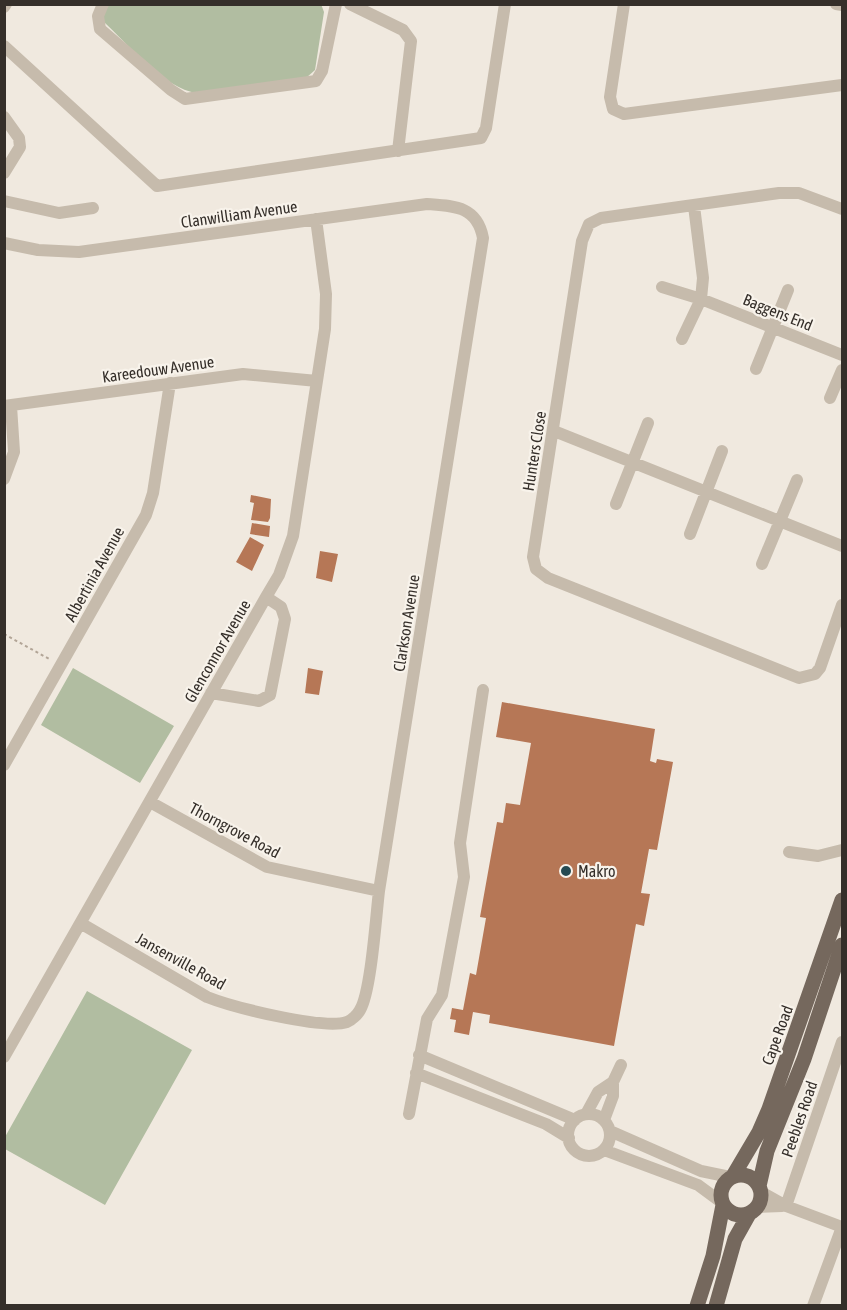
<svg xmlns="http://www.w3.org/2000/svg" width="847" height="1310" viewBox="0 0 847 1310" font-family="'Asap Condensed',sans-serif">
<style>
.green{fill:#b1bda1}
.building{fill:#b67756}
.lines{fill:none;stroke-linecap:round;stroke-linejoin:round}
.path{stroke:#b2a597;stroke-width:2;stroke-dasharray:3 3;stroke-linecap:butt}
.minor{stroke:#c6bbac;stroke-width:12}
.major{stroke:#75685d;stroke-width:15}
.poi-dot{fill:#254a52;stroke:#f8f3eb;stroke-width:2}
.labels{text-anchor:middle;stroke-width:4.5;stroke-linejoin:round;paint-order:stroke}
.street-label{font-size:16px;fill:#352f2a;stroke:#f8f3eb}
.poi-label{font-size:16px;fill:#352f2a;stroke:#f8f3eb;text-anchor:start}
</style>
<rect width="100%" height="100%" fill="#f0e9df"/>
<path class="green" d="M 109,4 L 321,4 L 324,12 L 315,70 L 306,78 L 197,93 C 164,89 128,44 104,22 L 104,9 Z
M 73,668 L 174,726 L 140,783 L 41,725 Z
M 87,991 L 192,1050 L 105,1205 L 5,1149 L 5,1137 Z"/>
<path class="building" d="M 251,495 L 271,499 L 270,518 L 268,522 L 251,520 L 254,503 L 250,502 Z
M 252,523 L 270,526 L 269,537 L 250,534 Z
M 250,537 L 264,545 L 252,571 L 236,562 Z
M 320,551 L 338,554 L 332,582 L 316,578 Z
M 308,668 L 323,671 L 319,695 L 305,693 Z
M 502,702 L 655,729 L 650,761 L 656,763 L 657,759 L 673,762 L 657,850 L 649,849 L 641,893 L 650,894 L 644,926 L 636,924 L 614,1046 L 489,1023 L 490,1015 L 473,1012 L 469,1035 L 454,1032 L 456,1020 L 450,1019 L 452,1008 L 463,1010 L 470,973 L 476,975 L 486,918 L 480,917 L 497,822 L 503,823 L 506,803 L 520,805 L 531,743 L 496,737 Z"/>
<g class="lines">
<path class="path" d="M 4,634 L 51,660"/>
<path class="minor" d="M 103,4 L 98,16 L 100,29 L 171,90 L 185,99 L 316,81 L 322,71 L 336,4
M 350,4 L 403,30 L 411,41 L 398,151
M 624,4 L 610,97 L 613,109 L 624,114 L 842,85
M 836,4 L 842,5
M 4,7 L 6,4
M 4,46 L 157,186 L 481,138 L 486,128 L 505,4
M 4,117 L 19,138 L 20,147 L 4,173
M 4,201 L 59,213 L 93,208
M 842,209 L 799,193 L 779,193 L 601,218 L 589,224 L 582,241 L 533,557 L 536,569 L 548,578 L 799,678 L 815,674 L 820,668 L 842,605
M 4,243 L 38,250 L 79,252 L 427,204 C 454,206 477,206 483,238 L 379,891 C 376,916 371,992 360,1010 C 358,1014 352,1020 347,1022 C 323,1030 232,1007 207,997 L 82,924
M 662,287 L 701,299 L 842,355
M 682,339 L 701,299 L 703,278 L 694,206
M 756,369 L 788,290
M 830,398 L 842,370
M 4,406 L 243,374 L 317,381
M 554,431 L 842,546
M 4,479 L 14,452 L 11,406
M 616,504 L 648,423
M 690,534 L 722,451
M 762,564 L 797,480
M 211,693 L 259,701 L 270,695 L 285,619 L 281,607 L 266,597
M 4,765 L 146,515 L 153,493 L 170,383
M 150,802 L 267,867 L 379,891
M 789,852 L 818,856 L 842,850
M 419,1055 L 575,1120
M 4,1057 L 266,597 L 279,575 L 293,536 L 325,329 L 326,294 L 316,219
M 416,1073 L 546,1124 L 569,1138
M 613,1082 L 621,1065
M 409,1114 L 427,1019 L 442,995 L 464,877 L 460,843 L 483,690
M 586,1114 L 598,1092 L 613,1082 L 613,1096 L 604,1120
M568 1135a21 21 0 1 1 42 0a21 21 0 1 1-42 0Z
M 610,1131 L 701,1171 L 730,1177
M 604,1150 L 698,1185 L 721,1202
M 761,1192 L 786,1206 L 842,1227
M 786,1206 L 842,1042
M 757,1207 L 782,1206
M 813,1306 L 842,1227"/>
<path class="major" d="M721 1195a20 20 0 1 1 40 0a20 20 0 1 1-40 0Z
M 733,1176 L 759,1132 L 769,1109 L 842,900
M 759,1186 L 767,1151 L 804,1059 L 842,945
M 697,1306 L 713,1256 L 723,1205
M 716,1306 L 735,1239 L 749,1214"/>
</g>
<circle class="poi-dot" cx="566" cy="871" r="6"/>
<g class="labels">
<g class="street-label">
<text transform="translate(239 214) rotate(-8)" y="6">Clanwilliam Avenue</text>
<text transform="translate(778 312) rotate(22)" y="6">Baggens End</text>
<text transform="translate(158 369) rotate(-8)" y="6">Kareedouw Avenue</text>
<text transform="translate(534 451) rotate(-81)" y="6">Hunters Close</text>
<text transform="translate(94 574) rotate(-61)" y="6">Albertinia Avenue</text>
<text transform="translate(406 623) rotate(-81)" y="6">Clarkson Avenue</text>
<text transform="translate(217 651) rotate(-60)" y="6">Glenconnor Avenue</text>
<text transform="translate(235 830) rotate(28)" y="6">Thorngrove Road</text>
<text transform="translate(181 961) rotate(29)" y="6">Jansenville Road</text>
<text transform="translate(777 1035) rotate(-70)" y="6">Cape Road</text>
<text transform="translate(799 1119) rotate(-71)" y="6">Peebles Road</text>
</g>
<g class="poi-label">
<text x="578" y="877">Makro</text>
</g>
</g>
<rect width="847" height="1310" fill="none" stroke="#352f2a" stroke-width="12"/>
</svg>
